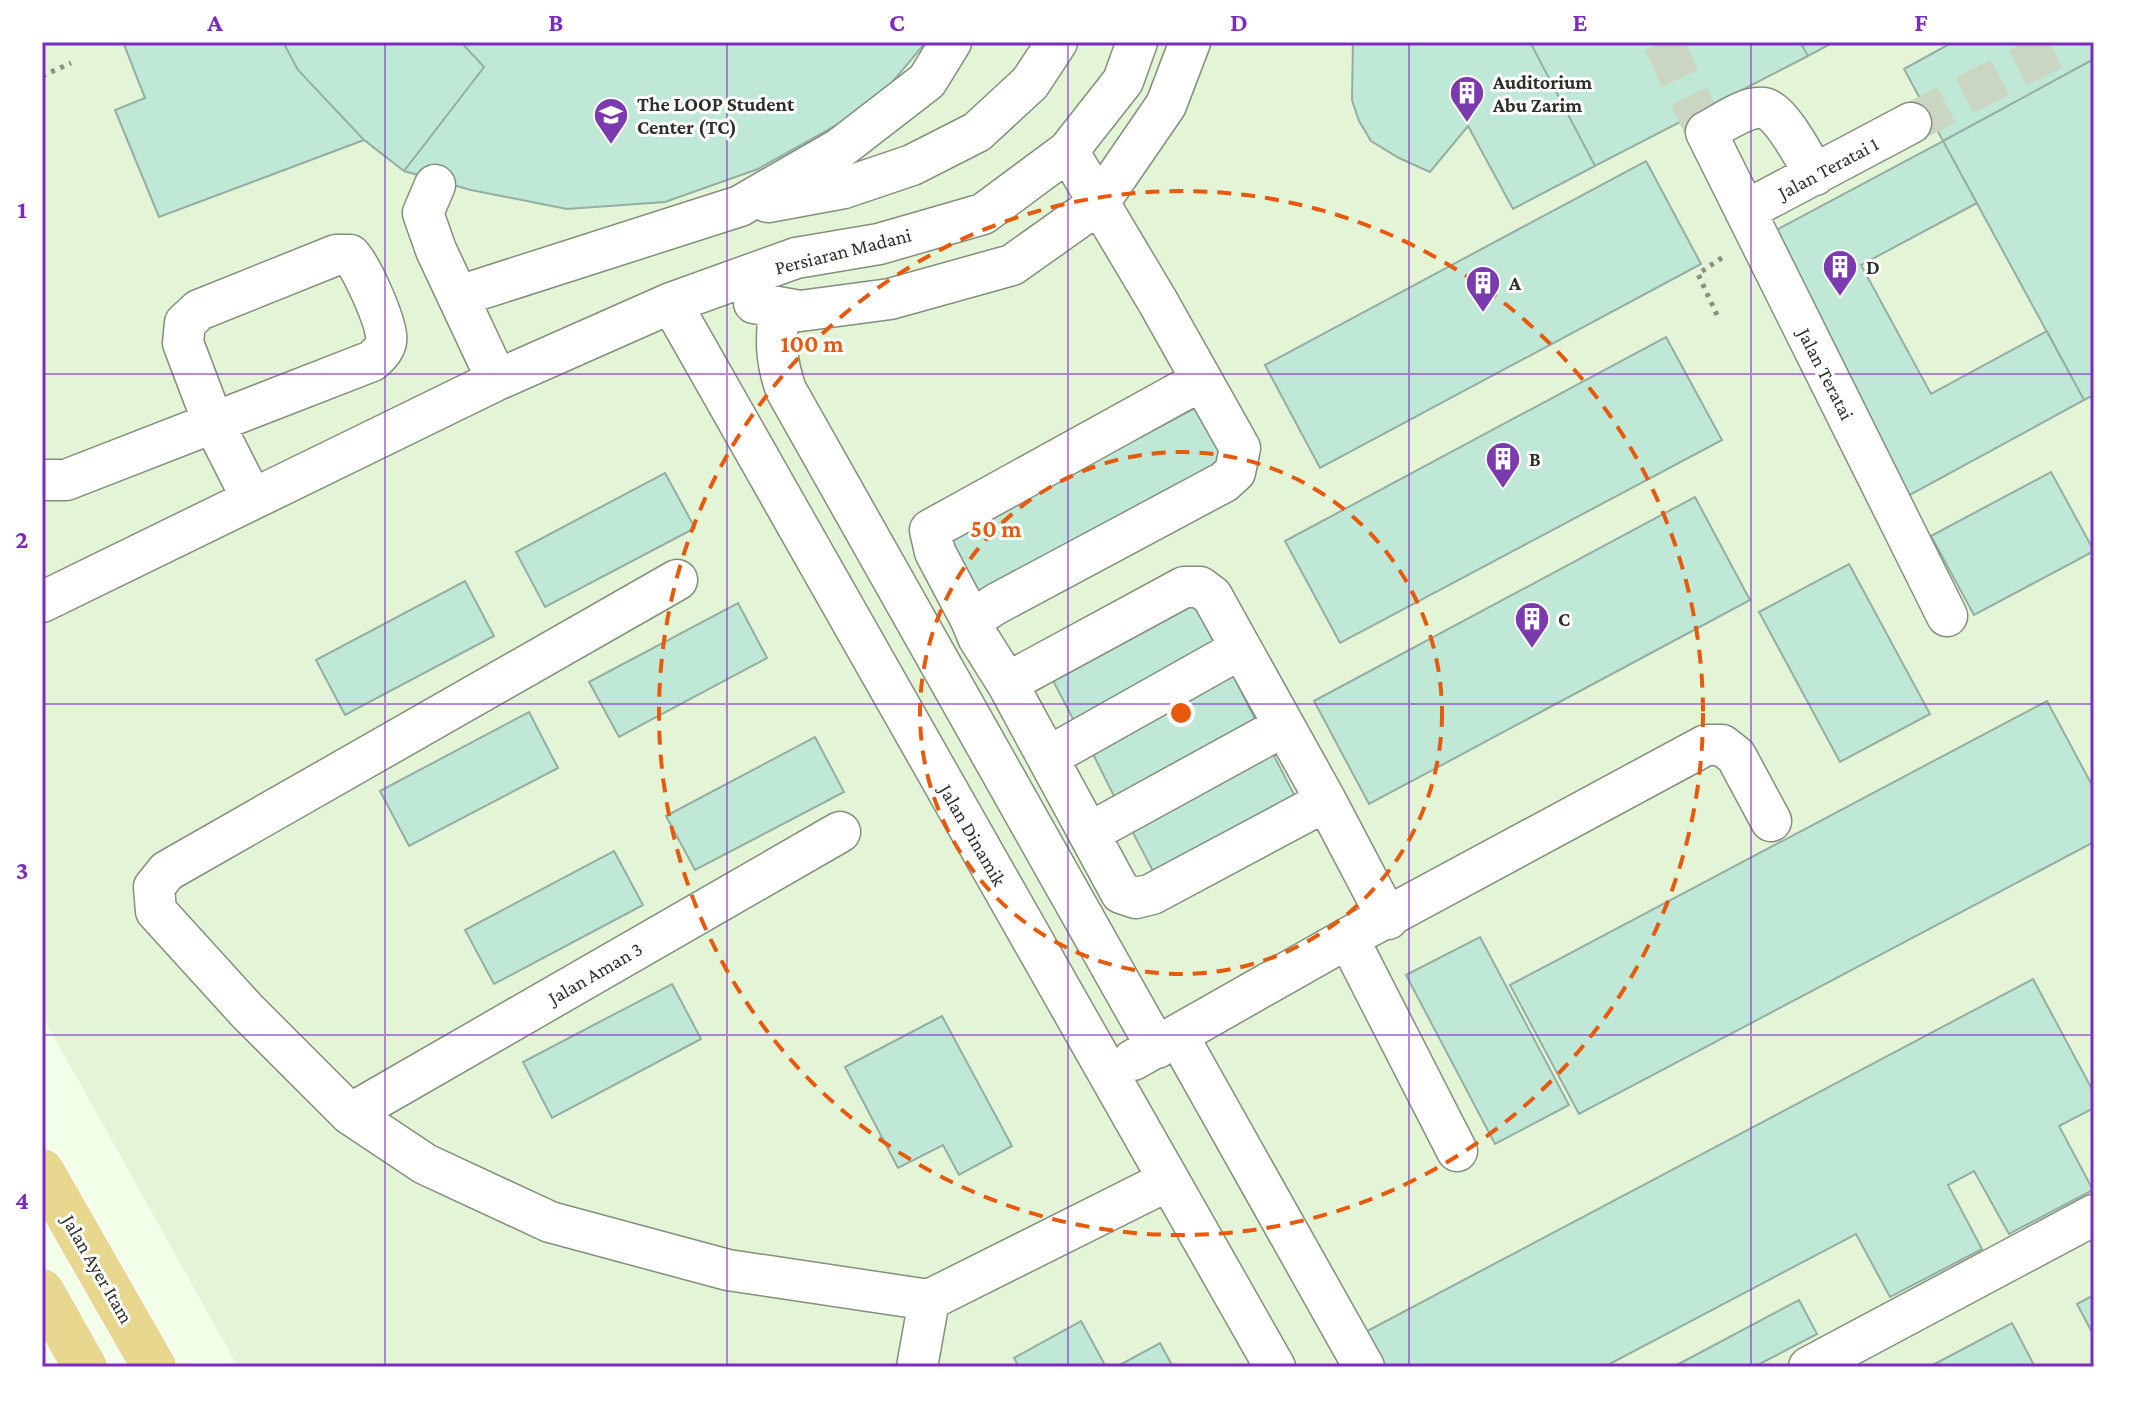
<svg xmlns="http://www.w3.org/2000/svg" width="2136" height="1409" viewBox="0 0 2136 1409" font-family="'Crimson Pro',serif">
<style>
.built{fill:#e3f4d7}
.building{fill:#bfe9d6;stroke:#95aea3;stroke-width:2}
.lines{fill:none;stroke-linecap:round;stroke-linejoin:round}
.minor-tunnel{stroke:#cad6c2;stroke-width:40;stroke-dasharray:40 20;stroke-linecap:butt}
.minor-casing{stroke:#848f7b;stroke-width:43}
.major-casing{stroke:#fff;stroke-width:47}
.path{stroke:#879081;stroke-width:5;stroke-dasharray:4 6;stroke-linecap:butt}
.minor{stroke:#fff;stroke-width:40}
.major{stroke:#e7d78f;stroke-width:44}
.grid{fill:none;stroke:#7b2cbf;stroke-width:2;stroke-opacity:0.55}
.ring{fill:none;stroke:#e8590c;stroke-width:4;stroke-dasharray:14 10}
.labels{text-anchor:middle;stroke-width:6;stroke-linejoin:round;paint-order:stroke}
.poi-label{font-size:20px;font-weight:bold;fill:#2b3028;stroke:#fff;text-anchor:start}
.street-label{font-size:20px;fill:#2b3028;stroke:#fff}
.centre{fill:#e8590c;stroke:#fff;stroke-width:4}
.ring-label{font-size:24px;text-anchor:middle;font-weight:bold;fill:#e8590c;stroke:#fff;stroke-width:6;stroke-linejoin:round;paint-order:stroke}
.neatline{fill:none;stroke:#7b2cbf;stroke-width:3}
.grid-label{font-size:26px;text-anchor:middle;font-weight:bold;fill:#7b2cbf}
</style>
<rect width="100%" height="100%" fill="#f2ffe9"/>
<path class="built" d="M 42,42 L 2094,42 L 2094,1367 L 238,1367 L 42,1015 Z"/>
<path class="building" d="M 123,42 L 461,42 L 484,67 L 404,171 L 364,140 L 159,217 L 115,110 L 145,98 Z
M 283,42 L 926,42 L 874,104 L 758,169 L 665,202 L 567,209 L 471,190 L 404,171 L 364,140 L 298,70 Z
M 1353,42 L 1530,42 L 1595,166 L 1513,209 L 1468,126 L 1430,172 L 1399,158 L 1371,141 L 1359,121 L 1352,100 Z
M 1530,42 L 1800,42 L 1808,56 L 1595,166 Z
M 1800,42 L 1834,42 L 1808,56 Z
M 1953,42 L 2094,42 L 2094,59 L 1943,141 L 1904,69 Z
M 2094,59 L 2094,395 L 2084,400 L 1943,141 Z
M 1943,141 L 1977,203 L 1861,265 L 1931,394 L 2047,331 L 2084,400 L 1908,496 L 1767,235 Z
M 1646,161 L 1701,264 L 1320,468 L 1265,365 Z
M 1666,337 L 1722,440 L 1340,643 L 1285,541 Z
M 1201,405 L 1232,463 L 968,602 L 938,544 Z
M 2051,472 L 2094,551 L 1974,615 L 1931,536 Z
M 665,473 L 695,528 L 545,607 L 516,552 Z
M 1695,497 L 1750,600 L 1369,804 L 1314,701 Z
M 1849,564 L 1930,714 L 1840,762 L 1759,612 Z
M 465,581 L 494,636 L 345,715 L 316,660 Z
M 1190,596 L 1217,648 L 1074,721 L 1047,669 Z
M 738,603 L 767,658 L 619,737 L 589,682 Z
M 1233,675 L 1259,727 L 1116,800 L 1090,748 Z
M 2047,701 L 2094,789 L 2094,842 L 1579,1114 L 1510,985 Z
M 529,712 L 558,768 L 409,846 L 380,791 Z
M 815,737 L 844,792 L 695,870 L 666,816 Z
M 1272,752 L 1299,804 L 1156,877 L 1129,825 Z
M 614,851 L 643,905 L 494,984 L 465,930 Z
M 1480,937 L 1569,1105 L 1495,1144 L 1406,975 Z
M 2033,979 L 2094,1093 L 2094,1108 L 2059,1126 L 2093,1190 L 2009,1234 L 1974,1171 L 1948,1185 L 1982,1249 L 1890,1297 L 1856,1234 L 1604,1367 L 1369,1367 L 1354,1338 Z
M 672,984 L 701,1039 L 552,1118 L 523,1062 Z
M 942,1016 L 1012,1146 L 959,1175 L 943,1145 L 898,1168 L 845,1067 Z
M 2094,1295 L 2094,1336 L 2077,1304 Z
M 1799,1300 L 1817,1334 L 1754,1367 L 1673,1367 Z
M 1081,1321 L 1106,1367 L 1019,1367 L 1014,1358 Z
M 2012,1323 L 2035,1367 L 1929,1367 Z
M 1160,1343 L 1173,1367 L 1116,1367 Z"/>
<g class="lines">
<path class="minor-tunnel" d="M 1663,42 L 1706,132
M 1911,123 L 2068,42"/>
<defs>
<path id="minor" d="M 1815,175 C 1806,160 1780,109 1763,108 C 1745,106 1722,124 1706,132 L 1947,616
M 435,185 L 423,213 L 436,250 L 497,380
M 768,202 L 844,188 L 912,165 L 977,132 L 1030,83 L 1057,42
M 1745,211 L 1911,123
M 459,296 L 740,206 L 839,149 L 927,81 L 951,42
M 671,303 L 1275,1367
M 754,303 L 800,311 L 890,299 L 1012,265 L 1098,204 L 1166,105 L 1190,42
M 779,308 C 776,340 775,359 786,390 L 1157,1048
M 42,480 L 66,480 L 372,361 C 380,354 388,346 386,335 C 384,318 362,267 350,255 L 336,255 L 199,310 L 185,323 L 183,343 L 213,422 L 252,499
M 677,580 L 167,871 L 154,887 L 156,911 L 247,1011 L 350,1114 L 425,1164 L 550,1222 L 728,1270 L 929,1300 L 1169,1180
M 42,602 L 497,380 L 671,303 L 796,258 L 879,244 L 983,214 L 1068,151 L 1123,81 L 1137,42
M 971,620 L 935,552 L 930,530 L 1200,381
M 1007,683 L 978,637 L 971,620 L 996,604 L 1224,482 L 1235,472 L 1240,448 L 1158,302 L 1068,151
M 1048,757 L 1240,649
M 1326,801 L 1152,894 L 1136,898 L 1121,893 L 1007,683 L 1184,587 L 1200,587 L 1212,596 L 1326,801 L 1388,919
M 1089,833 L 1284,726
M 1348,938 L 1457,1151
M 1178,1036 L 1364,1367
M 1133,1060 L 1348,938 L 1706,745 L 1722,745 L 1736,756 L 1771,821
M 350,1114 L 840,832
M 917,1367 L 929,1300
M 1809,1367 L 2094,1215"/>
<path id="major" d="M 42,1171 L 154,1367
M 42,1291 L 85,1367"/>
</defs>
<use href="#minor" class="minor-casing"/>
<use href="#major" class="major-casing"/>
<path class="path" d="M 42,76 L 71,63
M 1717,315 L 1698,274 L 1726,255"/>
<use href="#minor" class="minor"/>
<use href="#major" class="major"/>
</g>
<path class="grid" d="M 385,42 L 385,1367M 727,42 L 727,1367M 1068,42 L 1068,1367M 1409,42 L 1409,1367M 1751,42 L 1751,1367M 42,374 L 2094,374M 42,704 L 2094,704M 42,1035 L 2094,1035"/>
<g class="ring">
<circle cx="1181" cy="713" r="261"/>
<circle cx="1181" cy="713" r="522"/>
</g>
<defs>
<symbol id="building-pin" viewBox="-11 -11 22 30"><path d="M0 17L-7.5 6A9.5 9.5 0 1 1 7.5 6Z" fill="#7c3aaf" stroke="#fff"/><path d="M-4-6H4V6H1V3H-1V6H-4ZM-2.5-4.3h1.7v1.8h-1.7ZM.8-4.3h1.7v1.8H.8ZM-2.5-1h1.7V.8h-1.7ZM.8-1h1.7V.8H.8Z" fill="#fff"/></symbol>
<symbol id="university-pin" viewBox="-11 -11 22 30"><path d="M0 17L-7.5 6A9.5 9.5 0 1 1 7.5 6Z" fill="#7c3aaf" stroke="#fff"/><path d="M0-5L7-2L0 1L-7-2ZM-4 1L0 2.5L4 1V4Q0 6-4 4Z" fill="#fff"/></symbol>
</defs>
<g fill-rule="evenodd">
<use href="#building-pin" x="1447" y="73" width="40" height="54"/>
<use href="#university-pin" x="591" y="95" width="40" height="54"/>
<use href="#building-pin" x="1820" y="247" width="40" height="54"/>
<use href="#building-pin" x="1463" y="263" width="40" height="54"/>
<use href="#building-pin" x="1483" y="439" width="40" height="54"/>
<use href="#building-pin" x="1512" y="599" width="40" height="54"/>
</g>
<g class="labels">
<g class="poi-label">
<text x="1493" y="89">Auditorium<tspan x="1493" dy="23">Abu Zarim</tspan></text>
<text x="637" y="111">The LOOP Student<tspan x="637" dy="23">Center (TC)</tspan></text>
<text x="1866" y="274">D</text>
<text x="1509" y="290">A</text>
<text x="1529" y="466">B</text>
<text x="1558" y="626">C</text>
</g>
<g class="street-label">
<text transform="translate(1828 168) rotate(-28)" y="7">Jalan Teratai 1</text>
<text transform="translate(843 251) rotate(-14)" y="7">Persiaran Madani</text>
<text transform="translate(1826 374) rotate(63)" y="7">Jalan Teratai</text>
<text transform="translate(973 835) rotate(60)" y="7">Jalan Dinamik</text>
<text transform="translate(595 973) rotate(-30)" y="7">Jalan Aman 3</text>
<text transform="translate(98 1269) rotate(60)" y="7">Jalan Ayer Itam</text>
</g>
</g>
<circle cx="1181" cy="713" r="12" class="centre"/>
<g class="ring-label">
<text x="812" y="352">100 m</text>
<text x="996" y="537">50 m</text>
</g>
<rect width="2136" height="1409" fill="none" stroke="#ffffff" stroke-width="88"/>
<rect x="44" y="44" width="2048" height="1321" class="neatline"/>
<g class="grid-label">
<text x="215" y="31">A</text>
<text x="556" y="31">B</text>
<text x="897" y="31">C</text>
<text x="1239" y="31">D</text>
<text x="1580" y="31">E</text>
<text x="1921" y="31">F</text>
<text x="22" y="218">1</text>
<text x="22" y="548">2</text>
<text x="22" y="879">3</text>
<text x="22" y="1209">4</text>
</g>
</svg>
